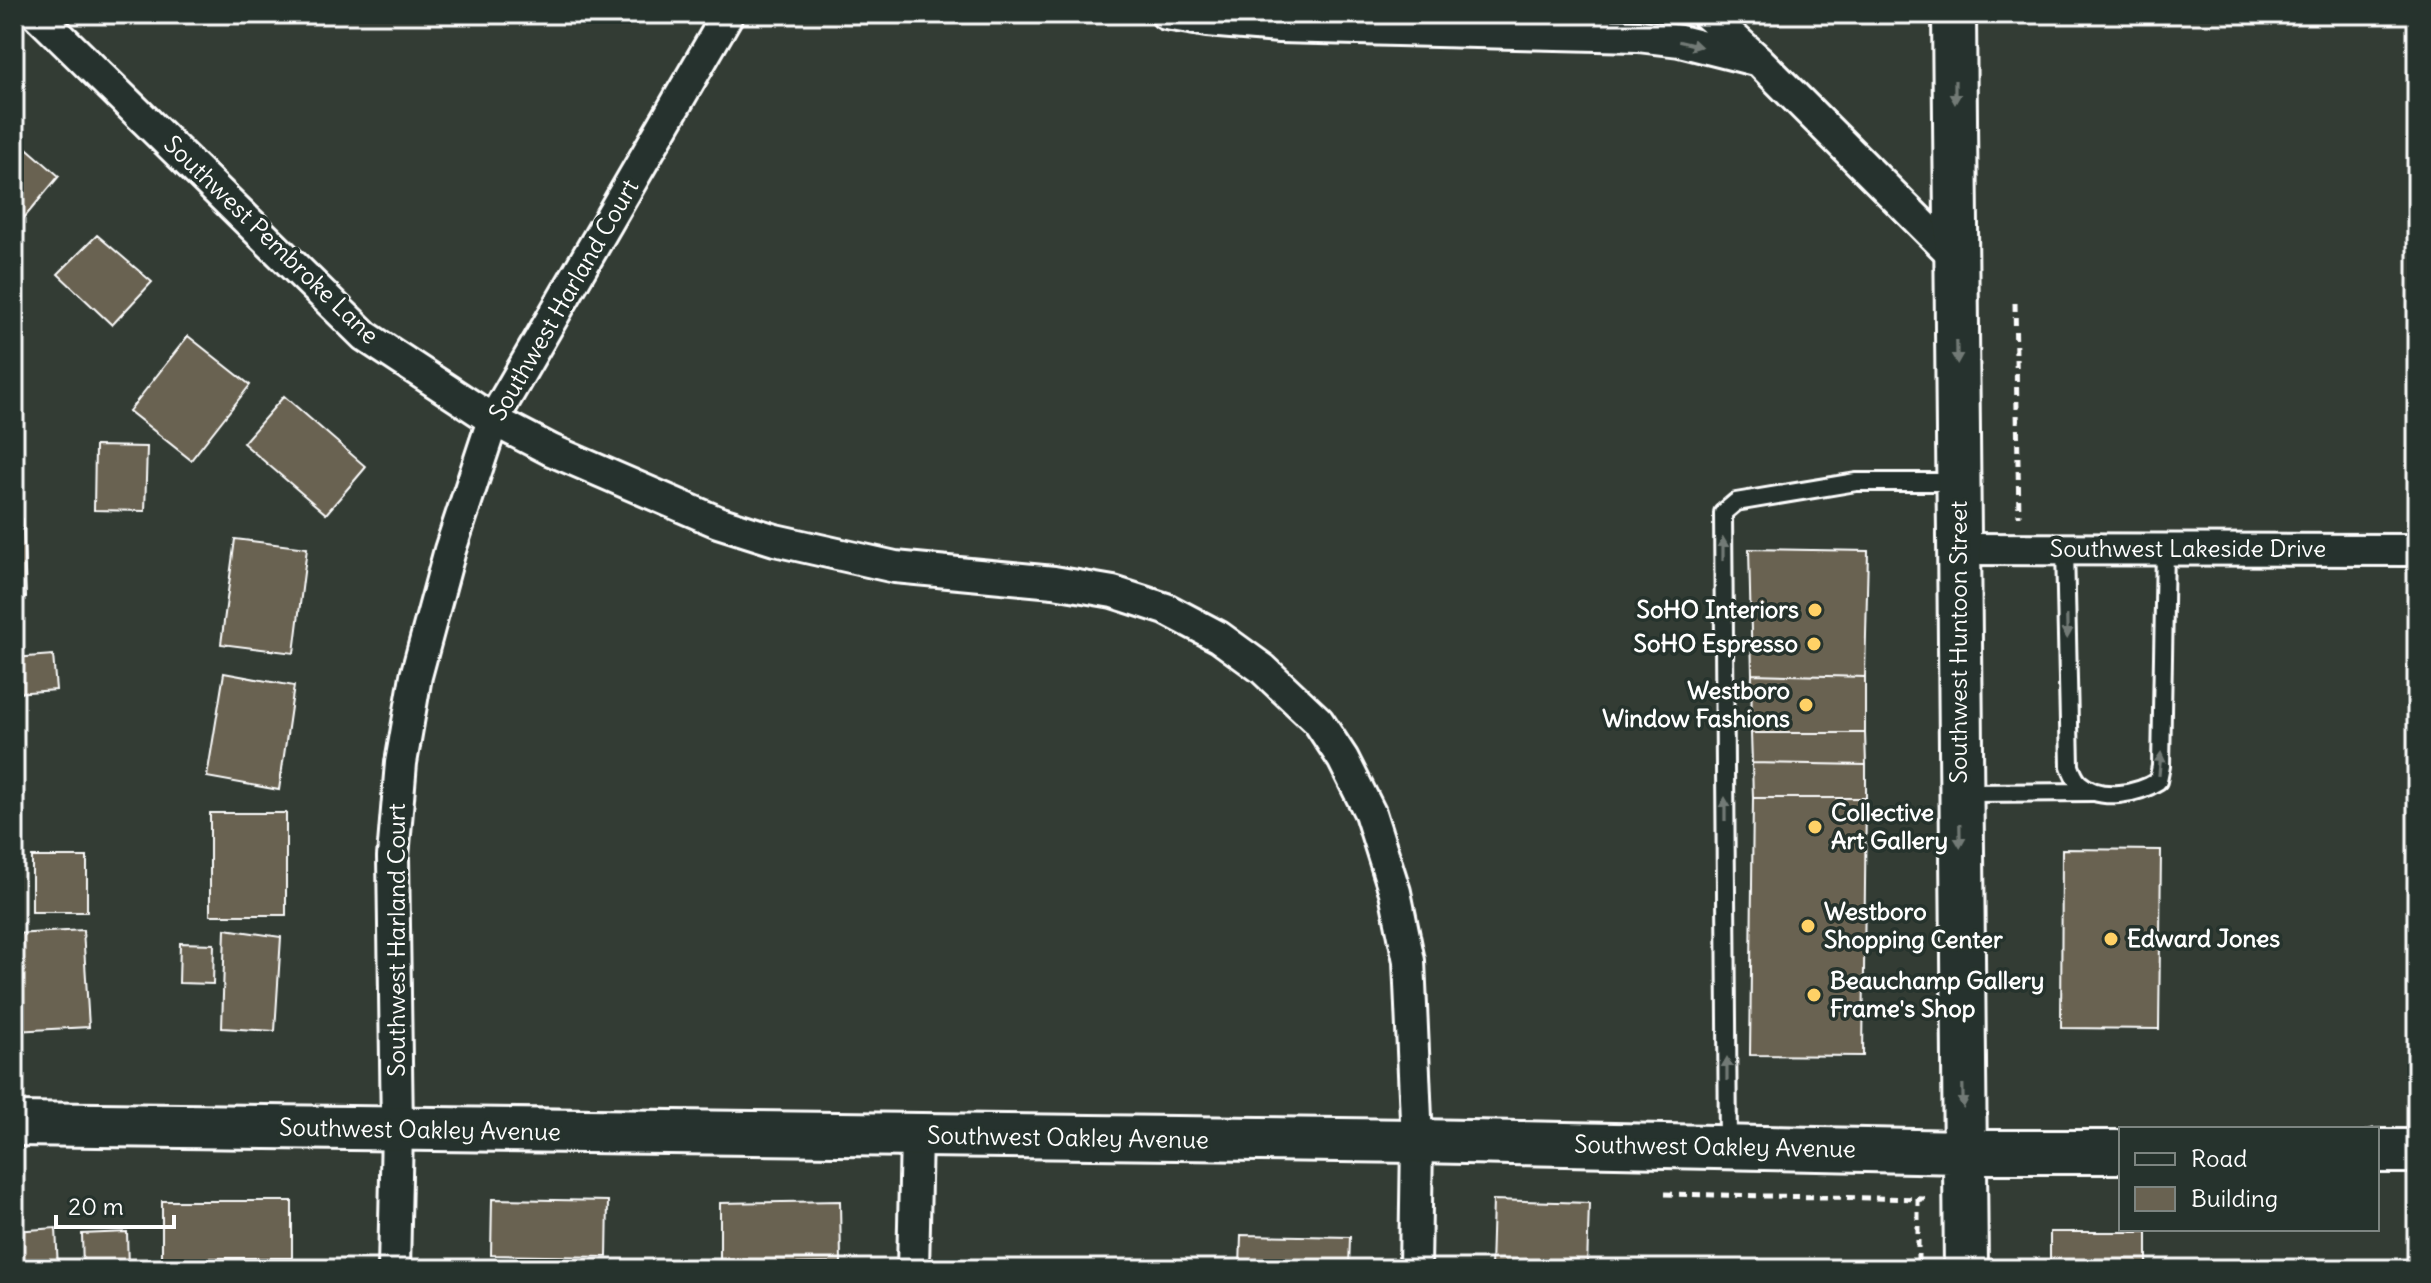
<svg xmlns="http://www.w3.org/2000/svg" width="2431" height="1283" viewBox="0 0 2431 1283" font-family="Delius,sans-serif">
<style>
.building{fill:#696251;stroke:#fff;stroke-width:2}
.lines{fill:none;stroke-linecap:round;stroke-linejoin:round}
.lane-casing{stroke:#fff;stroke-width:22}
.street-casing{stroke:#fff;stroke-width:36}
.secondary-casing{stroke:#fff;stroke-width:48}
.path{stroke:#fff;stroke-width:5;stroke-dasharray:8 6;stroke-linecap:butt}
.lane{stroke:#26332d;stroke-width:16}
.street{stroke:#26332d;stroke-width:30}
.secondary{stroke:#26332d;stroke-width:42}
.oneway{fill:#727a76}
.poi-dot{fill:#ffd166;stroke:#26332d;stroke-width:3}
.labels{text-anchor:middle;stroke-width:7;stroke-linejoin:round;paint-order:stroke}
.street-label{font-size:24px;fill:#fff;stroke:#26332d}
.poi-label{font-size:24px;font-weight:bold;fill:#fff;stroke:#26332d;text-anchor:start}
</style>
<rect width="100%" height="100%" fill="#333c34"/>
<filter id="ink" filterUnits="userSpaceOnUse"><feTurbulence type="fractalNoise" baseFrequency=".0125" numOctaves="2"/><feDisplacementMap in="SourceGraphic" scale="16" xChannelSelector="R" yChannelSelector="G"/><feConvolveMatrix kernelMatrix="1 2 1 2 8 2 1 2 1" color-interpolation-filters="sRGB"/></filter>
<g filter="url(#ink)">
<path class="building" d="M 14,137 L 59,176 L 14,230 Z
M 97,235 L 152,282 L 112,325 L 58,274 Z
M 188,336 L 250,385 L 191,460 L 129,411 Z
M 284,396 L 366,467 L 326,514 L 243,443 Z
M 95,446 L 147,447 L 145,511 L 94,510 Z
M 14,519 L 23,519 L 26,597 L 14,597 Z
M 235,539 L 307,548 L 294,653 L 221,644 Z
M 1749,549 L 1868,551 L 1865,677 L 1752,674 Z
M 53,655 L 56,690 L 14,693 L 14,658 Z
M 224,673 L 294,686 L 279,790 L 207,777 Z
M 1752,674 L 1865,677 L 1865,733 L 1751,733 Z
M 1751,733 L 1865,733 L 1866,765 L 1752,763 Z
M 1752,763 L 1866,765 L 1866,798 L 1753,798 Z
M 1753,798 L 1866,798 L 1863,1056 L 1750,1055 Z
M 210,813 L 286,813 L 286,915 L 210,915 Z
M 2062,849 L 2161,850 L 2159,1029 L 2061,1028 Z
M 32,857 L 87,857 L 87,912 L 32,912 Z
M 225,929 L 281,937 L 275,1031 L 222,1028 Z
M 83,930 L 89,1027 L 14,1031 L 14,934 Z
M 180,943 L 214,944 L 213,984 L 179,983 Z
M 492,1199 L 608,1201 L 607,1257 L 491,1255 Z
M 1493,1200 L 1589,1203 L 1587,1269 L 1491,1269 Z
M 162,1201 L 292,1201 L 292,1258 L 162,1258 Z
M 840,1201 L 841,1263 L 720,1265 L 720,1203 Z
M 56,1228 L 58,1269 L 14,1269 L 14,1231 Z
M 127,1232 L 128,1269 L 83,1269 L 82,1234 Z
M 2050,1232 L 2147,1232 L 2147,1269 L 2050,1269 Z
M 1241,1235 L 1350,1237 L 1349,1269 L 1240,1269 Z"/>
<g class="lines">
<defs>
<path id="lane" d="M 2065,549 L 2070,766 C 2072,772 2075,779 2079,783 C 2100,802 2138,794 2158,781 L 2161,766 L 2165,549
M 1962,793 L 2093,792
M 1728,1146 L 1723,513 L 1736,502 L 1856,482 L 1958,482"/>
<path id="street" d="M 37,14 L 365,336 L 493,420 L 551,450 L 718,522 L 775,540 L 895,567 L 1054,582 L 1113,592 L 1166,609 L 1219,637 L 1263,669 L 1318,721 L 1343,759 L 1370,813 L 1395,892 L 1409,961 L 1417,1141 L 1415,1269
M 1166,14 L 1207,21 L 1279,27 L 1638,36 L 1680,41 L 1759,61
M 1707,14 L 1759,61 L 1956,258
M 1958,549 L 2417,550
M 394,1269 L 397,1129 L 393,857 L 401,763 L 416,676 L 450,550 L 493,420 L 728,14
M 913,1269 L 916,1136"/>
<path id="secondary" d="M 1954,14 L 1966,1269
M 14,1124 L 1417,1141 L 1963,1152 L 2121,1152
M 2377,1151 L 2417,1151"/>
</defs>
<use href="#lane" class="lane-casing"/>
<use href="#street" class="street-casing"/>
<use href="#secondary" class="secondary-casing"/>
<path class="path" d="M 2015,303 L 2019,516
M 1665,1194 L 1926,1199
M 1918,1198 L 1918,1269"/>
<use href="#lane" class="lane"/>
<use href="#street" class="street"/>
<use href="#secondary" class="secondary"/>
</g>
<defs><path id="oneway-solid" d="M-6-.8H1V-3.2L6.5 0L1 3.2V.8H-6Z" transform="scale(2)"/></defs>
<g class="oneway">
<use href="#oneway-solid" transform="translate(1690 44) rotate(13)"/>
<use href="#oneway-solid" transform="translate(1955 92) rotate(90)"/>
<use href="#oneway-solid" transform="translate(1957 352) rotate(89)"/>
<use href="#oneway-solid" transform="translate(1723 549) rotate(-90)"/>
<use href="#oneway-solid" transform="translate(2067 627) rotate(89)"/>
<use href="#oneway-solid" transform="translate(2160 764) rotate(-85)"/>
<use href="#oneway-solid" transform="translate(1725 809) rotate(-90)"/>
<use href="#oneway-solid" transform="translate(1960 836) rotate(89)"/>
<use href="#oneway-solid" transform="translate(1727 1069) rotate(-90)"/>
<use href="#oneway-solid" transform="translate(1963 1096) rotate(89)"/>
</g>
</g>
<g class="poi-dot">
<circle cx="1815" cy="610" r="8"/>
<circle cx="1814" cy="644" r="8"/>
<circle cx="1806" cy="705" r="8"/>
<circle cx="1815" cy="827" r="8"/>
<circle cx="1808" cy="926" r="8"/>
<circle cx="2111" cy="939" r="8"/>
<circle cx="1814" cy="995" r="8"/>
</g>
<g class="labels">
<g class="street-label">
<text transform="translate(271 240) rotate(44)" y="8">Southwest Pembroke Lane</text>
<text transform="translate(564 300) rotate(-60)" y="8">Southwest Harland Court</text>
<text x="2188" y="557">Southwest Lakeside Drive</text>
<text transform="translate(1959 642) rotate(-90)" y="8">Southwest Huntoon Street</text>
<text transform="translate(397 940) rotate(-90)" y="8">Southwest Harland Court</text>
<text transform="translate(420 1130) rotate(1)" y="8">Southwest Oakley Avenue</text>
<text transform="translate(1068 1138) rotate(1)" y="8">Southwest Oakley Avenue</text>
<text transform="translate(1715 1147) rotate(1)" y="8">Southwest Oakley Avenue</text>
</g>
<g class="poi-label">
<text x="1799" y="618" text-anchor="end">SoHO Interiors</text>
<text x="1798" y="652" text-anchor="end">SoHO Espresso</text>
<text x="1790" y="699" text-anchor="end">Westboro<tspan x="1790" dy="28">Window Fashions</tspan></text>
<text x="1831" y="821">Collective<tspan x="1831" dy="28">Art Gallery</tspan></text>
<text x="1824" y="920">Westboro<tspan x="1824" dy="28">Shopping Center</tspan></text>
<text x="2127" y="947">Edward Jones</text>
<text x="1830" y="989">Beauchamp Gallery<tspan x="1830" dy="28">Frame's Shop</tspan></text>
</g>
</g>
<rect width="2431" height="1283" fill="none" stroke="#26332d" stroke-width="48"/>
<rect x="24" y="24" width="2383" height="1235" fill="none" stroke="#fff" stroke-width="3" filter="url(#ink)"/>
<rect x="2119" y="1127" width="260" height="104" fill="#26332d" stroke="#7d8581" stroke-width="2"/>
<rect x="2135" y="1153" width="40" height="12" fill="#26332d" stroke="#7d8581" stroke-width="2"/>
<text x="2191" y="1167" font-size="24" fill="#ffffff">Road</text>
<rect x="2135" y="1187" width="40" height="24" fill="#696251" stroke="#7d8581" stroke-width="2"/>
<text x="2191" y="1207" font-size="24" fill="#ffffff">Building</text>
<path d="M56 1215v12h118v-12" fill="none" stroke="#ffffff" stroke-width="4"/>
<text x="68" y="1215" font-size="24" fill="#ffffff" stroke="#26332d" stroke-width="6" paint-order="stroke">20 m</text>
</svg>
